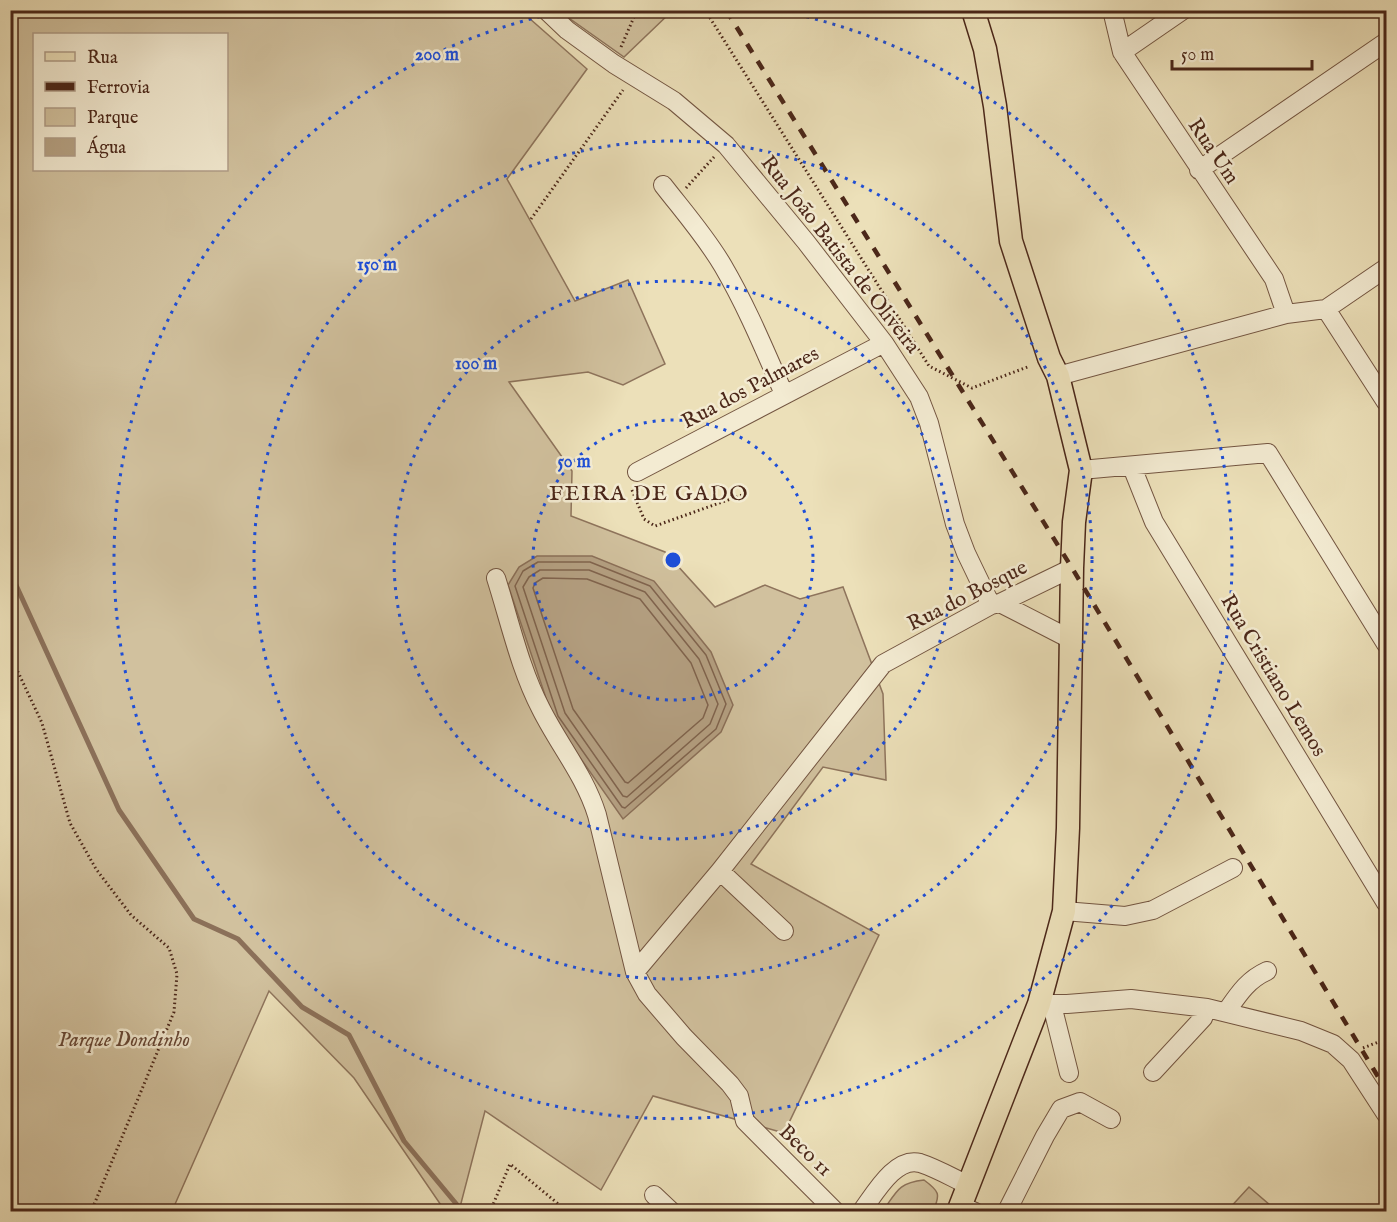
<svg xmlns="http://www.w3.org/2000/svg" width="1397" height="1222" viewBox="0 0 1397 1222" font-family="'IM FELL English',serif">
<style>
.green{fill:#d1c19e;stroke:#8e745c;stroke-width:1.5;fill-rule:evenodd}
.water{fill:#b5a183;stroke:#8b7059;stroke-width:1.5}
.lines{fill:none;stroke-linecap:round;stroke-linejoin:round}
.shore{stroke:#80644e;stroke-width:1.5}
.stream{stroke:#8b7059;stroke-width:5}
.minor-casing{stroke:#735541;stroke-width:20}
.major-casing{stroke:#4b2719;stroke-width:25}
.path{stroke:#4b2719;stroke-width:3;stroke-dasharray:1.5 3;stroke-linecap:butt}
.minor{stroke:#f3ebd2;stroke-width:18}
.major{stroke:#ece0b9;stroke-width:22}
.rail{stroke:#4b2719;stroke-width:4.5;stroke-dasharray:10 10;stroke-linecap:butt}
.ring{fill:none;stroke:#1d4ed8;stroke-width:3;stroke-dasharray:3 6}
.labels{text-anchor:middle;stroke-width:5;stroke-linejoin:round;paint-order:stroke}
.street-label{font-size:21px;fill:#4b2719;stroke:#f3ebd2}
.park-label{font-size:21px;font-style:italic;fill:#664634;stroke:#f3ebd2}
.neighbourhood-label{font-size:22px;letter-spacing:1.5px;fill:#4b2719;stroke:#f3ebd2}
.centre{fill:#1d4ed8;stroke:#f3ebd2;stroke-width:3}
.ring-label{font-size:18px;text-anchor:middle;font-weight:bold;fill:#1d4ed8;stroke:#f3ebd2;stroke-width:5;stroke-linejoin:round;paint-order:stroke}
</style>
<rect width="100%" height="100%" fill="#ece0b9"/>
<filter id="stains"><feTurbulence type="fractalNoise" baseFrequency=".00333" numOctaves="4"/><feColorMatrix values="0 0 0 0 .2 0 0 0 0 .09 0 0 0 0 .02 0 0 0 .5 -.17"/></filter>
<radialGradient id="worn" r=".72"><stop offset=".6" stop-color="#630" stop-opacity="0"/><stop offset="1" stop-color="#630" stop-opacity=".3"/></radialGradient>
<path class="green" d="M 10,11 L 521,11 L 587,69 L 507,179 L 575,301 L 628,280 L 665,364 L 623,385 L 588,372 L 509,382 L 572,471 L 571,516 L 665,552 L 715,607 L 765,585 L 800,599 L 843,587 L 883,694 L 886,780 L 823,767 L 751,864 L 879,935 L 784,1133 L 653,1096 L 601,1190 L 485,1111 L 459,1211 L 445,1211 L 354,1078 L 269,991 L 172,1211 L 11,1211 ZM 34,34 L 226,34 L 226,170 L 34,170 Z
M 559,11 L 672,11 L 624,57 Z
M 924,1180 C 939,1191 941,1194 933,1211 L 883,1211 C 897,1191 898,1183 924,1180 Z
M 1249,1187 L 1277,1211 L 1227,1211 Z"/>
<path class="water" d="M 537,556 L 592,556 L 654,581 L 711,652 L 733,705 L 721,732 L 623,819 L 553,719 L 508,585 L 519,567 Z"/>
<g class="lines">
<path class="shore" d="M 538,562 L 590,562 L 650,586 L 706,655 L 726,704 L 716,729 L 625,808 L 622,807 L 558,716 L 515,586 L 523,571 Z
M 540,570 L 589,570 L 645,592 L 699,659 L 718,704 L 710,724 L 627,797 L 623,796 L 565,713 L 523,587 L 529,577 Z
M 543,578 L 587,579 L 640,599 L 691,663 L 708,705 L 703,718 L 628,783 L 625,782 L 573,709 L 533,588 L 535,583 Z"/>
<path class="stream" d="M 10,572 L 119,810 L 194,919 L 238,939 L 302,1007 L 349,1035 L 404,1141 L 463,1212"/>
<defs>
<path id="minor" d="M 546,10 L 567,30 L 614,64 L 674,101 L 726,145 L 806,242 L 884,343 L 919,397 L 929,423 L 955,524 L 966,553 L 991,605
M 1112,10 L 1122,52 L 1274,279 L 1286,314
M 1122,52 L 1183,10
M 1199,170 L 1386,42
M 663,185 C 684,212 706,237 723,266 C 747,307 765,351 784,394
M 1326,309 L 1386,402
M 1058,376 L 1286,314 L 1326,309 L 1386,268
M 1132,467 L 1154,522 L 1386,903
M 1081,470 L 1268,453 L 1386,644
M 637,472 L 884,343
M 496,578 C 510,622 520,669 541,709 C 559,745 585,776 597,815 L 635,972
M 1000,603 L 1072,640
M 720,871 L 784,931
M 1064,911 L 1125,916 L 1153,910 L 1233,868
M 1039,1004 L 1067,1004 L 1131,999 L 1207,1008 L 1301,1031 L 1333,1044 L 1351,1060 L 1386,1114
M 1052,1005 L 1069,1073
M 1226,1012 C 1238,995 1247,980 1267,971
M 1153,1072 L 1203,1018 L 1207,1008
M 654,1195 L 672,1212
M 961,1206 L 975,1212
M 836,1212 L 745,1121 L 739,1096 L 730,1084 L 684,1037 L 647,994 L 635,972 L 720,871 L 883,664 L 991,605 L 1000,603 L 1072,568
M 861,1212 C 874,1195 895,1156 920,1163 C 936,1168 953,1178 968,1185
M 1004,1212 L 1007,1211 L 1045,1136 L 1061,1109 L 1080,1102 L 1111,1119"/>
<path id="major" d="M 958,1212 L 1039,1004 L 1064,911 L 1068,828 L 1072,568 L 1074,522 L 1081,470 L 1058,376 L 1049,358 L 1011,241 L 995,106 L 985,49 L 973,10"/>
</defs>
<use href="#minor" class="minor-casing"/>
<use href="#major" class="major-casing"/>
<path class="path" d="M 705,10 L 929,366 L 972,388 L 1030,366
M 621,47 L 637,10
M 686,188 L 714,157
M 531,219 L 623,90
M 632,490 L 644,519 L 655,526 L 742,495
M 10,655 L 42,723 L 70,823 L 96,869 L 131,915 L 169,948 L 177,974 L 174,1012 L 93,1207 L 89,1212
M 1363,1048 L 1386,1039
M 490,1212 L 510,1164 L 568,1212"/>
<use href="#minor" class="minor"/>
<use href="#major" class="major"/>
<path class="rail" d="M 726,10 L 1072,568 L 1386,1090"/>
</g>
<g class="ring">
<circle cx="673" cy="560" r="140"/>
<circle cx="673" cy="560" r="279"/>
<circle cx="673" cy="560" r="419"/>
<path d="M780 11A559 559 0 1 1 566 11"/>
</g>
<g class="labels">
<g class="street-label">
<text transform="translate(1214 151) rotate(56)" y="7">Rua Um</text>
<text transform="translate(841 254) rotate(52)" y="7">Rua João Batista de Oliveira</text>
<text transform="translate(750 387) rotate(-28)" y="7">Rua dos Palmares</text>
<text transform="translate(967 595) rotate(-27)" y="7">Rua do Bosque</text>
<text transform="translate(1274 675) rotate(59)" y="7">Rua Cristiano Lemos</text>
<text transform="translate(806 1150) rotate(44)" y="7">Beco 11</text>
</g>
<g class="park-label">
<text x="124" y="1046">Parque Dondinho</text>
</g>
<g class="neighbourhood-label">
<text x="649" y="500">FEIRA DE GADO</text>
</g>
</g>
<circle cx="673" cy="560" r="9" class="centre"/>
<g class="ring-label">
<text x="437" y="60">200 m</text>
<text x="377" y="270">150 m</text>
<text x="476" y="369">100 m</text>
<text x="574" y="467">50 m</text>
</g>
<rect width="1397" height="1222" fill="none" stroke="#ece0b9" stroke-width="36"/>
<rect x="12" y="12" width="1373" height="1198" fill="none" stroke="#4b2719" stroke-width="3"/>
<rect x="18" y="18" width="1361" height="1186" fill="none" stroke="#4b2719" stroke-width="1.5"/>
<rect x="33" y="33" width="195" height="138" fill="#f3ebd2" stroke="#b09d88" stroke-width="1.5"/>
<rect x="45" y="52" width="30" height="9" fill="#ece0b9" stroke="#b09d88" stroke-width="1.5"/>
<text x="87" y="63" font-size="18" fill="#4b2719">Rua</text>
<rect x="45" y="82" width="30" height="9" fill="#4b2719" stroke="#b09d88" stroke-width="1.5"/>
<text x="87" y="93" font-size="18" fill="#4b2719">Ferrovia</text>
<rect x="45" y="108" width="30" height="18" fill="#d1c19e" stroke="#b09d88" stroke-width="1.5"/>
<text x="87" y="123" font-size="18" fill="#4b2719">Parque</text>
<rect x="45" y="138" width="30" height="18" fill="#b5a183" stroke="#b09d88" stroke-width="1.5"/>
<text x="87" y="153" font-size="18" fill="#4b2719">Água</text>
<path d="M1172 60v9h140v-9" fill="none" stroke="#4b2719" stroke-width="3"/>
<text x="1181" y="60" font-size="18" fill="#4b2719" stroke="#f3ebd2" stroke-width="4.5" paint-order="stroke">50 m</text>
<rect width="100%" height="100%" filter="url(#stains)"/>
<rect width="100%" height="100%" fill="url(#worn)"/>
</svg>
